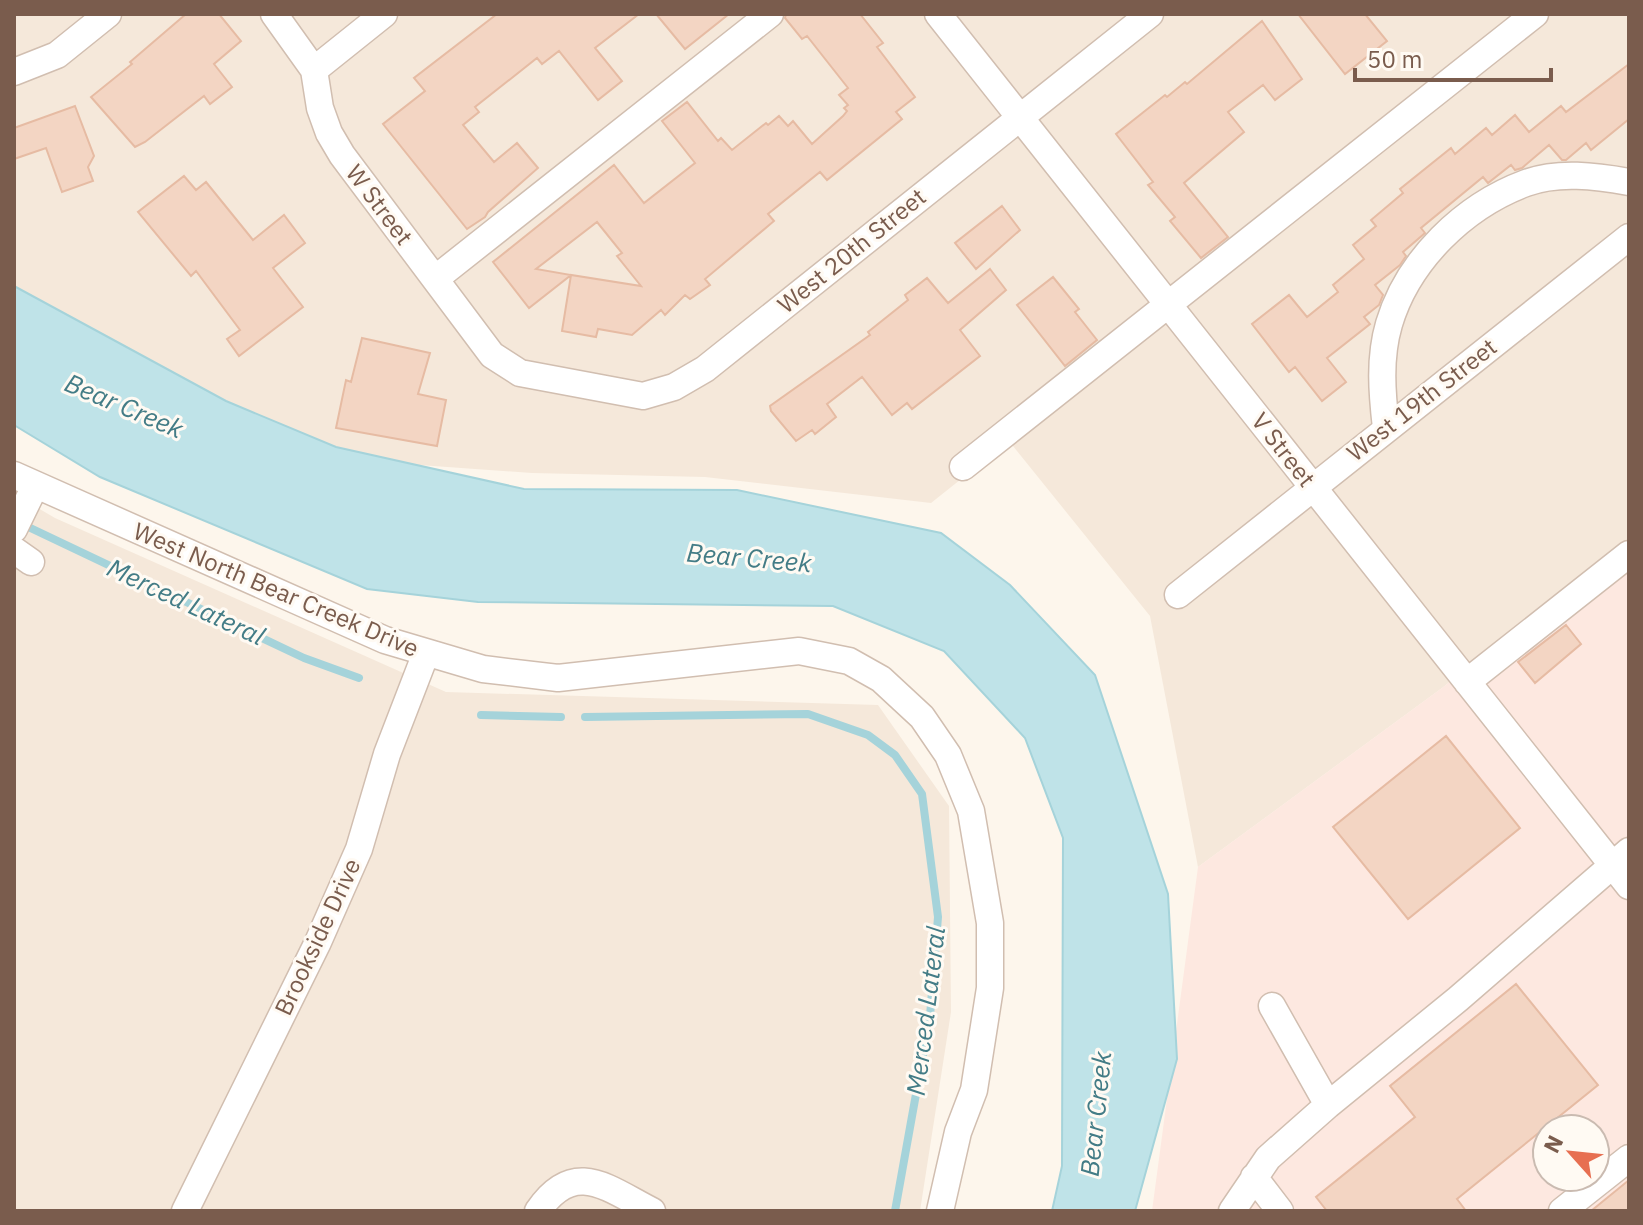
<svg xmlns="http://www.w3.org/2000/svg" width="1643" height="1225" viewBox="0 0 1643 1225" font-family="'IBM Plex Sans',sans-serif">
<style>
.residential{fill:#f5e8da}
.commercial{fill:#fde8e0;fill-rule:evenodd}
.water{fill:#bfe3e8;stroke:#a5d3da;stroke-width:2}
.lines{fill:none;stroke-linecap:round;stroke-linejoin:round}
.stream{stroke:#a5d3da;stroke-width:8}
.building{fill:#f3d5c3;stroke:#e6bba3;stroke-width:2}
.minor-casing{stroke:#d1beb0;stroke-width:29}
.minor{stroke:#fff;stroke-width:26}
.labels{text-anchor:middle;stroke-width:6;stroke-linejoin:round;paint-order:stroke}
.street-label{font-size:24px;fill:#7a5c4d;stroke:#fffaf3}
.water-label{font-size:26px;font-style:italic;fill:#437c86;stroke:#fffaf3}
</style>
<rect width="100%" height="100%" fill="#fdf6ec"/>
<path class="residential" d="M 14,14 L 1629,14 L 1629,539 L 1442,688 L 1198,867 L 1150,616 L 1009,441 L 931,503 L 705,477 L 532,473 L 308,457 L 14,300 Z
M 14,494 L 55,518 L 446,692 L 878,705 L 949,806 L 951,1012 L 920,1211 L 14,1211 Z"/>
<path class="commercial" d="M 1629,539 L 1629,1211 L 1152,1211 L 1198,867 L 1442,688 ZM 1547,1129 L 1595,1129 L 1595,1177 L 1547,1177 Z"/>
<path class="water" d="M 14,286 L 226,401 L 336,447 L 524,489 L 737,490 L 941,533 L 1010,585 L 1095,675 L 1168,894 L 1177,1059 L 1135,1211 L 1052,1211 L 1062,1166 L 1063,838 L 1025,738 L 944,651 L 833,606 L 478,602 L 367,589 L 100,477 L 14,425 Z"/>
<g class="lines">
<path class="stream" d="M 22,524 L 304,658 L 359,678
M 481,715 L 561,717
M 585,717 L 808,714 L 868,735 L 895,755 L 922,794 L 938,917 L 930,1016 L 895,1211"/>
</g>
<path class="building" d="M 186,14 L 219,14 L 241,41 L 214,64 L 232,87 L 210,104 L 204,96 L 145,142 L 135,147 L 91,97 L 132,64 L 130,62 Z
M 497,14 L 639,14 L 595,48 L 622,81 L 598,100 L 559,51 L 542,64 L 537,58 L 475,107 L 479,112 L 463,125 L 494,162 L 517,143 L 538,168 L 488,212 L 485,217 L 467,229 L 383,124 L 425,91 L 414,78 Z
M 656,14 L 729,14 L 685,49 Z
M 786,14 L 860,14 L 883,43 L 877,47 L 915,97 L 896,112 L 902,119 L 827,180 L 820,172 L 768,214 L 774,221 L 705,279 L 710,285 L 690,299 L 685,295 L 665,315 L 661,310 L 632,335 L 598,329 L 596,337 L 562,331 L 571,275 L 641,286 L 617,256 L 622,253 L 597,222 L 536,269 L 571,275 L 529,308 L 493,262 L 614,165 L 644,203 L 695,163 L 662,121 L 687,102 L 718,141 L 721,138 L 732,150 L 766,123 L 768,125 L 779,116 L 788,126 L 793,121 L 812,144 L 843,116 L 847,111 L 844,108 L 848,105 L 839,95 L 848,88 L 807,36 L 802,39 L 785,18 Z
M 1298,14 L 1365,14 L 1387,41 L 1345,74 Z
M 1262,21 L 1302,79 L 1275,100 L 1263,85 L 1228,112 L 1244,132 L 1184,183 L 1228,237 L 1201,258 L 1170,221 L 1175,217 L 1148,185 L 1153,182 L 1116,134 L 1165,95 L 1167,97 L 1185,82 L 1187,84 Z
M 1629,64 L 1629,119 L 1591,150 L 1586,143 L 1566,160 L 1562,160 L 1549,145 L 1522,168 L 1515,170 L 1511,165 L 1488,183 L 1483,177 L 1421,228 L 1425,233 L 1403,252 L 1406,256 L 1400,265 L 1375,285 L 1383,295 L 1379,305 L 1364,317 L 1370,324 L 1327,358 L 1346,382 L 1322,401 L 1295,367 L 1289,372 L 1252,324 L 1289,295 L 1307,317 L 1338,292 L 1333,285 L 1364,259 L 1353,245 L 1376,226 L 1371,220 L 1403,193 L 1400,189 L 1451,148 L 1455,154 L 1486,128 L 1492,135 L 1515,115 L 1529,132 L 1561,106 L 1566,112 Z
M 75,106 L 94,156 L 88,167 L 93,181 L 62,192 L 46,148 L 14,159 L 14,128 Z
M 184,176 L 196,190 L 206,182 L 253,240 L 284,215 L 305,243 L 273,268 L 303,307 L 239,356 L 227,339 L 240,330 L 196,271 L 191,276 L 138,212 Z
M 1002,206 L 1020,230 L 976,269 L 955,243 Z
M 990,269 L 1006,290 L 960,330 L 980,356 L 912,409 L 907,403 L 892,415 L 862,377 L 827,404 L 836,417 L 815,434 L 812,430 L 796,441 L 771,411 L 770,406 L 870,335 L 868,332 L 908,300 L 905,295 L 927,278 L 948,303 Z
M 1053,277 L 1079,309 L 1075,312 L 1097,340 L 1065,366 L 1017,305 Z
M 362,338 L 430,353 L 418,394 L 446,400 L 437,446 L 336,428 L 346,380 L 351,382 Z
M 1566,625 L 1581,644 L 1535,683 L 1518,662 Z
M 1446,736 L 1520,828 L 1408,919 L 1333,827 Z
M 1516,984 L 1598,1085 L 1457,1199 L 1466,1211 L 1327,1211 L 1316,1197 L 1415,1117 L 1390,1086 Z
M 1629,1180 L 1629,1211 L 1591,1211 Z"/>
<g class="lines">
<defs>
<path id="minor" d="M 274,14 L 314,70 L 320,108 L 329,133 L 342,155 L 492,355 L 520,373 L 643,396 L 674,387 L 705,369 L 1150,14
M 938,14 L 1629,886
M 314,70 L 384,14
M 14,72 L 57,55 L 108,14
M 435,279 L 770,14
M 1386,428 C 1382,393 1379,358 1389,324 C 1408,260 1464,206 1526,183 C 1558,171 1596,176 1629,182
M 963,467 L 1535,14
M 14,475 L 385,640 L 483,669 L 558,678 L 799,651 L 849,661 L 881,679 L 922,717 L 948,755 L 971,811 L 990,923 L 990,988 L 974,1090 L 958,1132 L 940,1211
M 14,529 L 35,486
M 14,550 L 31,562
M 1178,595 L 1629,237
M 1467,682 L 1629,554
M 1272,1006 L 1328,1105
M 1254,1177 L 1280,1211
M 185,1211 L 318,942 L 359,849 L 387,754 L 426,653
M 538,1211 C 574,1158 607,1188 652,1211
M 1232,1211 L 1268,1158 L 1328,1105 L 1458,999 L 1629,851
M 1562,1211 L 1629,1158"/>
</defs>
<use href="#minor" class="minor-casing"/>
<use href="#minor" class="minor"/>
</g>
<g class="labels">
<g class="street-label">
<text transform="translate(379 205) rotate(53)" y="8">W Street</text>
<text transform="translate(852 251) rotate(-39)" y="8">West 20th Street</text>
<text transform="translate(1422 400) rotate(-38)" y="8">West 19th Street</text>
<text transform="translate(1283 450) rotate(52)" y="8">V Street</text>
<text transform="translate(276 590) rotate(23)" y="8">West North Bear Creek Drive</text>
<text transform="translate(318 937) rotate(-65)" y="8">Brookside Drive</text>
</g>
<g class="water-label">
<text transform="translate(124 406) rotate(23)" y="9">Bear Creek</text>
<text transform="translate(749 558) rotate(5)" y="9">Bear Creek</text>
<text transform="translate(186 602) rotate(25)" y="9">Merced Lateral</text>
<text transform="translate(926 1011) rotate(-83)" y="9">Merced Lateral</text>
<text transform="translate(1096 1114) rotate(-84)" y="9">Bear Creek</text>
</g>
</g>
<rect width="1643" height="1225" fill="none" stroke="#7a5c4d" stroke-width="32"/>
<g transform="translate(1571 1153) rotate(297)"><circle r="38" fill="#fffaf3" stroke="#cabbb1" stroke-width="2"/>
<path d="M0-6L14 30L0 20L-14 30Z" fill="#e76f51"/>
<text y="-12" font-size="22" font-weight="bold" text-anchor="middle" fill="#7a5c4d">N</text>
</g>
<path d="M1355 68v12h196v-12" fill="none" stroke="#7a5c4d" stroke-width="4"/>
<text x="1367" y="68" font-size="24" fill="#7a5c4d" stroke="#fffaf3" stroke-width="6" paint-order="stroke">50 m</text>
</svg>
